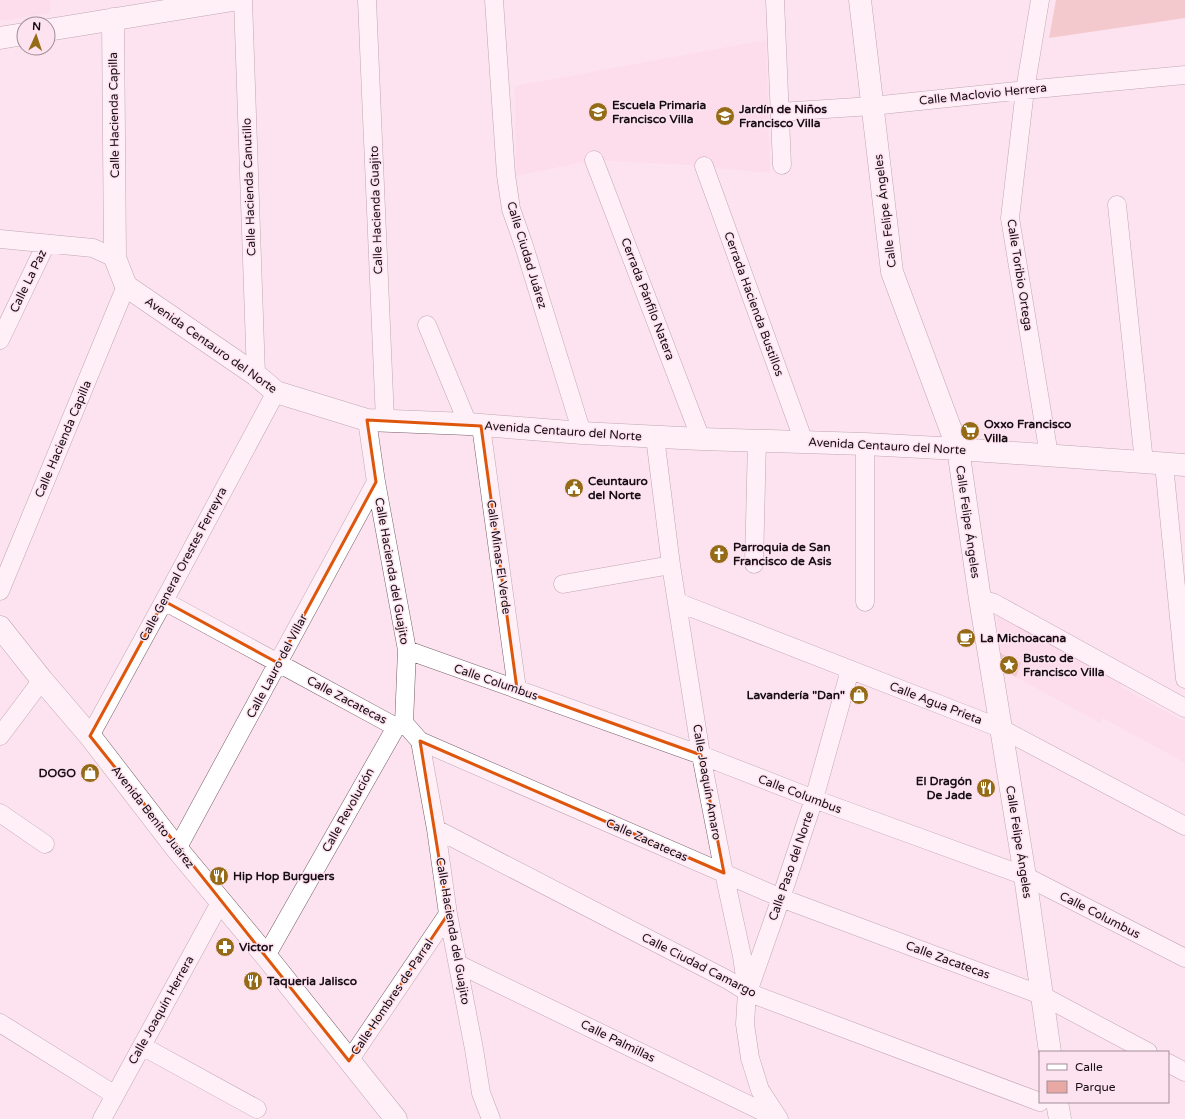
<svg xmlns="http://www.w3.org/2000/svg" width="1185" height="1119" viewBox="0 0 1185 1119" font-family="'Varela Round',sans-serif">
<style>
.built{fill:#fdd5e8}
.green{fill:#e8a9a4}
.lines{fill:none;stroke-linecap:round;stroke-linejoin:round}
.street-casing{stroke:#775d69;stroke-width:19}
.secondary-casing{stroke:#775d69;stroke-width:23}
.street{stroke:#fff;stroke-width:18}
.secondary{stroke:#fff;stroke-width:22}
.marked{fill:none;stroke:#de550c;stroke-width:3;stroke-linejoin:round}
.labels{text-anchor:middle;stroke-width:3;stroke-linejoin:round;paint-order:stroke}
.street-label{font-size:12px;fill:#170d12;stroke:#fde3ef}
.poi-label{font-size:12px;font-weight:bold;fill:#170d12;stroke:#fde3ef;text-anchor:start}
</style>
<rect width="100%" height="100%" fill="#fde3ef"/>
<path class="built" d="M 0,0 L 50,0 L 50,13 L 0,21 Z
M 766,40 L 770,173 L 687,165 L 594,160 L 516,176 L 515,86 Z
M 995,609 L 1124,680 L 1121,687 L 1185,722 L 1185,763 L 1103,718 L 1100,723 L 1003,670 Z"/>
<path class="green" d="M 1056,0 L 1185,0 L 1185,18 L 1049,38 Z
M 1000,653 L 1021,663 L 1016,677 L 1003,670 Z"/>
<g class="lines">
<defs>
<path id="street" d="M 243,0 L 256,375
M 367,0 L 385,420
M 494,0 L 506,175 L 511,209 L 524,246 L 582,433
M 775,0 L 782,165
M 1040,0 L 1025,90 L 1010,218 L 1049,455
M 780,112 L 872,106 L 1025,90 L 1185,75
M 594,160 L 701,439
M 704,166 L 804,442
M 1117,205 L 1144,462
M 0,239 L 93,248 L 115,258
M 427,325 L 468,424
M 0,340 L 46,244
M 367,420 L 376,482 L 407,650 L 404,723
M 481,426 L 517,689
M 655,437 L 671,565 L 701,755 L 724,873 L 742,956 L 747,992 L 745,1024 L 750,1058 L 760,1090 L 779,1119
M 865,444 L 865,602
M 1164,464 L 1185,679
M 754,564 L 757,440
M 563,584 L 671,565
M 0,591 L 126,286
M 980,599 L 994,603 L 1185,708
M 164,601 L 396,727 L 404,723 L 420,741 L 781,898 L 1041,995 L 1148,1052
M 677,602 L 1000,728 L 1185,826
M 407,650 L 701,755 L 814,799 L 1025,876 L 1185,958
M 0,736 L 42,680
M 90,736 L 164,601 L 276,392
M 420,741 L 436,829 L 448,914 L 474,1049 L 481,1093 L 491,1119
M 0,813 L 45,844
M 436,829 L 728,980 L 747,992 L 1040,1102
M 177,849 L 376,482
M 266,956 L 396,727
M 458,964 L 778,1119
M 749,989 L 781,898 L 814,799 L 850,670
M 0,1023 L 115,1095
M 142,1046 L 257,1109
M 349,1061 L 448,914
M 1168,1063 L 1185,1072
M 102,1119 L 221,901"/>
<path id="secondary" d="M 860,0 L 892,272 L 958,449 L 980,599 L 1025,876 L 1050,1052
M 113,19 L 115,258 L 126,286 L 256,375 L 276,392 L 367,420 L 468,424 L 582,433 L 701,439 L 865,444 L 958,449 L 1185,465
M 48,30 L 233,0
M 0,38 L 24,34
M 0,627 L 42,680 L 90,736 L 177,849 L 266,956 L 396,1119
M 1057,1102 L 1060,1119"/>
</defs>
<use href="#street" class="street-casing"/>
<use href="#secondary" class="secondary-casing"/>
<use href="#street" class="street"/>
<use href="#secondary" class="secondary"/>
</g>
<path d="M0 0H1185V1119H0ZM 367,420 L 481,426 L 517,689 L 701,755 L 724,873 L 420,741 L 448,914 L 349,1061 L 90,736 L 164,601 L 278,663 L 376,482 Z" fill="#fde3ef" fill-opacity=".55" fill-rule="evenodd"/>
<path class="marked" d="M 367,420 L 481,426 L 517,689 L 701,755 L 724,873 L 420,741 L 448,914 L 349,1061 L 90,736 L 164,601 L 278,663 L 376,482 Z"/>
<defs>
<symbol id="school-disc" viewBox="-11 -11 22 22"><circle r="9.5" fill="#966b17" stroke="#fde3ef"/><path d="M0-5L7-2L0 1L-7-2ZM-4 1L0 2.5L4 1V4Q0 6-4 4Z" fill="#fff"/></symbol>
<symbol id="supermarket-disc" viewBox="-11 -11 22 22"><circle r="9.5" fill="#966b17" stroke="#fde3ef"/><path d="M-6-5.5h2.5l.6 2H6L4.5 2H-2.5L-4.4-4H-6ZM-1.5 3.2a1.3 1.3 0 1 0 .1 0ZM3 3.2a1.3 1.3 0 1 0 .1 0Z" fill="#fff"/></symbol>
<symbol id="civic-disc" viewBox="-11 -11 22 22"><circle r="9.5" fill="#966b17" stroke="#fde3ef"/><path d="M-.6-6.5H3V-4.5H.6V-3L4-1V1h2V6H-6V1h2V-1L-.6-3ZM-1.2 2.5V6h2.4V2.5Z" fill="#fff"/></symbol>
<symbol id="church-disc" viewBox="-11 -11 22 22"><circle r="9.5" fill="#966b17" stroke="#fde3ef"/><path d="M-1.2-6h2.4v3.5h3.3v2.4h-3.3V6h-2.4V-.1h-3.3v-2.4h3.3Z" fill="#fff"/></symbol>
<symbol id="cafe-disc" viewBox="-11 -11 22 22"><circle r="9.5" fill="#966b17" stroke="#fde3ef"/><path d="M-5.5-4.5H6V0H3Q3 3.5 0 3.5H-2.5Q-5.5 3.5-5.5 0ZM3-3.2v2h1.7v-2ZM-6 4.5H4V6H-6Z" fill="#fff"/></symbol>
<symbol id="sight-disc" viewBox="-11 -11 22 22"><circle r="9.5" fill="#966b17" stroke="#fde3ef"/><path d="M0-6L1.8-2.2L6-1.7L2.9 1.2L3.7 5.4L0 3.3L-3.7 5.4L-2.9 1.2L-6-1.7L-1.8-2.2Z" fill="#fff"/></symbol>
<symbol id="shop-disc" viewBox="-11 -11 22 22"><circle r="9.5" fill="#966b17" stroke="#fde3ef"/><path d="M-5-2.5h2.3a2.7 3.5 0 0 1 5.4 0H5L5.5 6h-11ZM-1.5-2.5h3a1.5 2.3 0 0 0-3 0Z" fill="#fff"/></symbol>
<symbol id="restaurant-disc" viewBox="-11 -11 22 22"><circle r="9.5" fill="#966b17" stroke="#fde3ef"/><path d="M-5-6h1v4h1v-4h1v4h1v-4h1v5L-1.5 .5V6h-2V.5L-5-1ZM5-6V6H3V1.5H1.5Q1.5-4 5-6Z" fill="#fff"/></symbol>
<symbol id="pharmacy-disc" viewBox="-11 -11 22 22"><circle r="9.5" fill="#966b17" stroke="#fde3ef"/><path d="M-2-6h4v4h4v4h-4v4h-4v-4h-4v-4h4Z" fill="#fff"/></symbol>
</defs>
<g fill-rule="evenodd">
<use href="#school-disc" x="587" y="101" width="22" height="22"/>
<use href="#school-disc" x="714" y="105" width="22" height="22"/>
<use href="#supermarket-disc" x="959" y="420" width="22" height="22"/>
<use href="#civic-disc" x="563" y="477" width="22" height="22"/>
<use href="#church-disc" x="708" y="543" width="22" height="22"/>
<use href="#cafe-disc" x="955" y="627" width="22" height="22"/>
<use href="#sight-disc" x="998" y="654" width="22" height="22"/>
<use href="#shop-disc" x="848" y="684" width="22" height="22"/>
<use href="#shop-disc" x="79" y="762" width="22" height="22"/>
<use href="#restaurant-disc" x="975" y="777" width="22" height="22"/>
<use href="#restaurant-disc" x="208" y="865" width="22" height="22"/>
<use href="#pharmacy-disc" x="214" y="936" width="22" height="22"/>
<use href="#restaurant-disc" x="242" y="970" width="22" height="22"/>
</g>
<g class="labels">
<g class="street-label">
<text transform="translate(983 94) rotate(-6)" y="4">Calle Maclovio Herrera</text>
<text transform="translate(114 115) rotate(-91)" y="4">Calle Hacienda Capilla</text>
<text transform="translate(249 187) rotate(-92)" y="4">Calle Hacienda Canutillo</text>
<text transform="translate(376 210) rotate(-92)" y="4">Calle Hacienda Guajito</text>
<text transform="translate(885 211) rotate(-97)" y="4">Calle Felipe Ángeles</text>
<text transform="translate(527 255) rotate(73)" y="4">Calle Ciudad Juárez</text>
<text transform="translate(1020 275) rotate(81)" y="4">Calle Toribio Ortega</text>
<text transform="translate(28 281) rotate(-64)" y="4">Calle La Paz</text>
<text transform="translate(648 299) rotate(69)" y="4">Cerrada Pánfilo Natera</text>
<text transform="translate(754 304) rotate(70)" y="4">Cerrada Hacienda Bustillos</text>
<text transform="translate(211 345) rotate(35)" y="4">Avenida Centauro del Norte</text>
<text transform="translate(563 431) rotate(4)" y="4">Avenida Centauro del Norte</text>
<text transform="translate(63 439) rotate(-67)" y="4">Calle Hacienda Capilla</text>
<text transform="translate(887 446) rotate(3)" y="4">Avenida Centauro del Norte</text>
<text transform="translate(968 522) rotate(82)" y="4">Calle Felipe Ángeles</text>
<text transform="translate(499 557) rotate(82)" y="4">Calle Minas El Verde</text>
<text transform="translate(183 564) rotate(-62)" y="4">Calle General Orestes Ferreyra</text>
<text transform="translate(392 571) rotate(80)" y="4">Calle Hacienda del Guajito</text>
<text transform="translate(277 666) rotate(-62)" y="4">Calle Lauro del Villar</text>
<text transform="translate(496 682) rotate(19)" y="4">Calle Columbus</text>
<text transform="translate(347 700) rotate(28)" y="4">Calle Zacatecas</text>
<text transform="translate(936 703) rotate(21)" y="4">Calle Agua Prieta</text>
<text transform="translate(707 782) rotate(80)" y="4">Calle Joaquín Amaro</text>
<text transform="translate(800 794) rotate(21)" y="4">Calle Columbus</text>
<text transform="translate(348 810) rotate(-61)" y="4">Calle Revolución</text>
<text transform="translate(153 817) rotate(52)" y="4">Avenida Benito Juárez</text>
<text transform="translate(647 840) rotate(24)" y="4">Calle Zacatecas</text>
<text transform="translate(1019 842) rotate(81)" y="4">Calle Felipe Ángeles</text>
<text transform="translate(791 866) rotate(-71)" y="4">Calle Paso del Norte</text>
<text transform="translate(1100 915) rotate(27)" y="4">Calle Columbus</text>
<text transform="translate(453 931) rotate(80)" y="4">Calle Hacienda del Guajito</text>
<text transform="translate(948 960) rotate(20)" y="4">Calle Zacatecas</text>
<text transform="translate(699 965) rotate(27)" y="4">Calle Ciudad Camargo</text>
<text transform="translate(392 997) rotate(-56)" y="4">Calle Hombres de Parral</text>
<text transform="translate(161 1010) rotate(-61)" y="4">Calle Joaquín Herrera</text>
<text transform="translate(618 1041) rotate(26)" y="4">Calle Palmillas</text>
</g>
<g class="poi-label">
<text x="612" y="109">Escuela Primaria<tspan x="612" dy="14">Francisco Villa</tspan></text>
<text x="739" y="113">Jardín de Niños<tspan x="739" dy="14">Francisco Villa</tspan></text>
<text x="984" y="428">Oxxo Francisco<tspan x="984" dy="14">Villa</tspan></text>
<text x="588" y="485">Ceuntauro<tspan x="588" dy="14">del Norte</tspan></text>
<text x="733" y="551">Parroquia de San<tspan x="733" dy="14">Francisco de Asis</tspan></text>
<text x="980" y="642">La Michoacana</text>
<text x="1023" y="662">Busto de<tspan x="1023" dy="14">Francisco Villa</tspan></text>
<text x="845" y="699" text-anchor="end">Lavandería "Dan"</text>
<text x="76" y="777" text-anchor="end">DOGO</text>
<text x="972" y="785" text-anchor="end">El Dragón<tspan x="972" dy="14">De Jade</tspan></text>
<text x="233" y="880">Hip Hop Burguers</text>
<text x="239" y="951">Victor</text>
<text x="267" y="985">Taqueria Jalisco</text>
</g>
</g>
<rect x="1039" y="1051" width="130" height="52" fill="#fde3ef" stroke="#a18d97"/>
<rect x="1047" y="1064" width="20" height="6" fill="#ffffff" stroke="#a18d97"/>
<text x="1075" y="1071" font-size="12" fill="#170d12">Calle</text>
<rect x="1047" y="1081" width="20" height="12" fill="#e8a9a4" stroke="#a18d97"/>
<text x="1075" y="1091" font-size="12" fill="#170d12">Parque</text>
<g transform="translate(36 36) rotate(3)"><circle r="19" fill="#fde3ef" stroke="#a18d97"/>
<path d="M0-3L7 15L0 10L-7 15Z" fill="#966b17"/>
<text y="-6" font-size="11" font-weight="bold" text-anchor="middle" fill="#170d12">N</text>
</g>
</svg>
